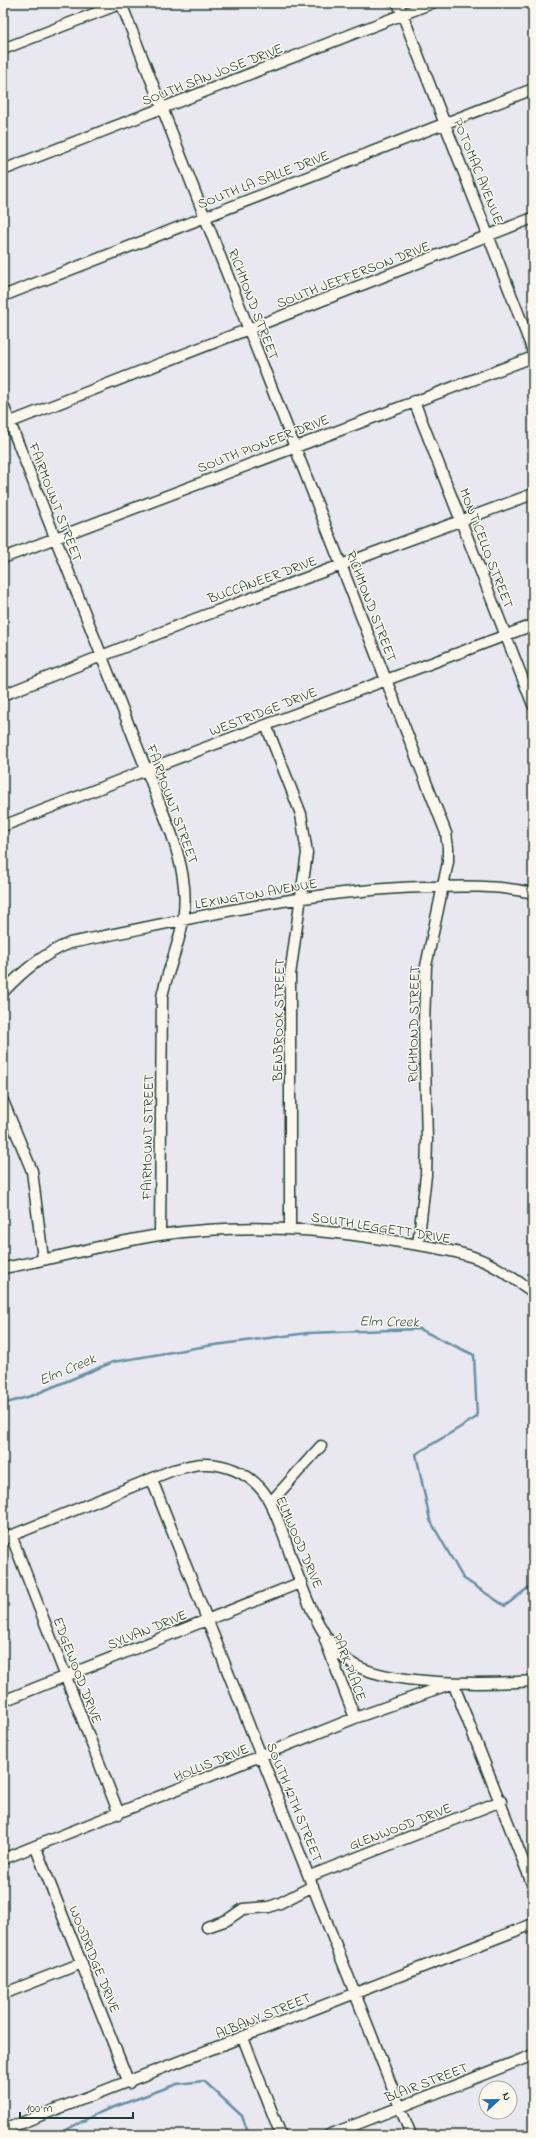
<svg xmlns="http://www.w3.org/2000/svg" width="536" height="2138" viewBox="0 0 536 2138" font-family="'Indie Flower',sans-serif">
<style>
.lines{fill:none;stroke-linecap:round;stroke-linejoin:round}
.stream{stroke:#6690a6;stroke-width:2.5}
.minor-casing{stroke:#1f3d34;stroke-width:13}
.minor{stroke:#fbf7ec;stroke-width:10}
.labels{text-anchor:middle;stroke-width:3;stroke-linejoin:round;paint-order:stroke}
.street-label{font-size:14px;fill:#1f3d34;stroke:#fbf7ec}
.water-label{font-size:15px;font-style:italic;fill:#37595a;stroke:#fbf7ec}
</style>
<rect width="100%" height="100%" fill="#e9e7ef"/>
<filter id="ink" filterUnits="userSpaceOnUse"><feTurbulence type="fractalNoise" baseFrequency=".025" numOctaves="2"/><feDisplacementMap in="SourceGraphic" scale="8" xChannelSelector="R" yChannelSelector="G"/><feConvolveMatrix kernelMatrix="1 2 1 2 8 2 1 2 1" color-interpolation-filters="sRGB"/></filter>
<g filter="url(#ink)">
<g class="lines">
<path class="stream" d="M 3,1404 L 31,1396 L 113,1362 L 207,1346 L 308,1333 L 419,1329 L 474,1355 L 477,1417 L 416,1454 L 430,1520 L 463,1578 L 505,1606 L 533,1584
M 64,2135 L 68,2129 L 98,2113 L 177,2084 L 204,2081 L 242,2116 L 249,2135"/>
<defs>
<path id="minor" d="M 121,3 L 446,833 L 448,848 L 448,862 L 426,966 L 424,1023 L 427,1140 L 426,1175 L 418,1245
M 398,3 L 533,351
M 3,49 L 122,3
M 3,170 L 432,3
M 3,296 L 533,89
M 414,401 L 533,705
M 3,405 L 172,835 C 181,863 188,890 183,920 C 179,946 167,971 162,997 L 160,1235
M 3,425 L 533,218
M 3,558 L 533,357
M 3,695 L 195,619 L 533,494
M 266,725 L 301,814 L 307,853 L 290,975 L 290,1228
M 3,826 L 146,770 L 533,625
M 3,992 C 23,971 43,954 70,943 C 187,920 305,890 425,887 C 461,886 498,885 533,893
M 3,1101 L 32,1171 L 43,1259
M 3,1268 C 55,1259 107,1243 159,1235 C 243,1223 317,1228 400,1242 C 424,1246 450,1249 473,1257 C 495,1264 514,1279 533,1292
M 152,1480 L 411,2135
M 270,1503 L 321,1446
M 11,1535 L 119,1814
M 3,1539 L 173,1470 C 183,1468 193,1464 203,1464 C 224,1463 248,1473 262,1490 C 271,1501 277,1517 282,1531 C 296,1569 315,1637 348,1661 C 384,1687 489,1684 533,1681
M 325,1640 L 355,1718
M 3,1701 L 302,1582
M 35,1846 L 129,2083
M 3,1859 L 355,1718 L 453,1683 L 533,1886
M 310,1876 L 501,1801
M 207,1927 L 227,1920 L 243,1909 L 269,1907 L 280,1903 L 313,1886
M 3,1994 L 82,1963
M 243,2038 L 281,2135
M 3,2130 L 533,1924
M 329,2135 L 533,2055"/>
</defs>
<use href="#minor" class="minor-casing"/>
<use href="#minor" class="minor"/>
</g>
</g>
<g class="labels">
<g class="street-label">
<text transform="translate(212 74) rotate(-21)" y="5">SOUTH SAN JOSE DRIVE</text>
<text transform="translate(479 171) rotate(68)" y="5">POTOMAC AVENUE</text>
<text transform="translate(263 179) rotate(-21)" y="5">SOUTH LA SALLE DRIVE</text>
<text transform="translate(353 274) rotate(-21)" y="5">SOUTH JEFFERSON DRIVE</text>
<text transform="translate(254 304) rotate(69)" y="5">RICHMOND STREET</text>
<text transform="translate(263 443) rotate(-21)" y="5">SOUTH PIONEER DRIVE</text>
<text transform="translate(56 502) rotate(69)" y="5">FAIRMOUNT STREET</text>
<text transform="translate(487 548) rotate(69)" y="5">MONTICELLO STREET</text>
<text transform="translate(262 579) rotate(-20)" y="5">BUCCANEER DRIVE</text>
<text transform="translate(372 606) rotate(69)" y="5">RICHMOND STREET</text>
<text transform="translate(263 711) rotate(-21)" y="5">WESTRIDGE DRIVE</text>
<text transform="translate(173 804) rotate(70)" y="5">FAIRMOUNT STREET</text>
<text transform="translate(256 893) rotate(-10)" y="5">LEXINGTON AVENUE</text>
<text transform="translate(278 1020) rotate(-89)" y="5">BENBROOK STREET</text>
<text transform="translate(413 1024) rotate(-89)" y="5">RICHMOND STREET</text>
<text transform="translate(147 1137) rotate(-89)" y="5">FAIRMOUNT STREET</text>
<text transform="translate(381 1227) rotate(9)" y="5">SOUTH LEGGETT DRIVE</text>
<text transform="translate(300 1542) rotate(67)" y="5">ELMWOOD DRIVE</text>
<text transform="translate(147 1629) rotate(-22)" y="5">SYLVAN DRIVE</text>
<text transform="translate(350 1667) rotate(69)" y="5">PARK PLACE</text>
<text transform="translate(78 1670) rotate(69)" y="5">EDGEWOOD DRIVE</text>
<text transform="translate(211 1762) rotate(-22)" y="5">HOLLIS DRIVE</text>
<text transform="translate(295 1802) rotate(68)" y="5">SOUTH 12TH STREET</text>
<text transform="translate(400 1826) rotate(-21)" y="5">GLENWOOD DRIVE</text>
<text transform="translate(95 1959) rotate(68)" y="5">WOODRIDGE DRIVE</text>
<text transform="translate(263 2015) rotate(-22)" y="5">ALBANY STREET</text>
<text transform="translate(426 2082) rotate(-21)" y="5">BLAIR STREET</text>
</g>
<g class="water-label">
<text transform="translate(389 1321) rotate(1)" y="5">Elm Creek</text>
<text transform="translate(67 1369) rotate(-23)" y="5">Elm Creek</text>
</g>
</g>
<rect width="536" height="2138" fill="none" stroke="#fbf7ec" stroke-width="16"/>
<rect x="8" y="8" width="520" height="2122" fill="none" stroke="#1f3d34" stroke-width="1.5" filter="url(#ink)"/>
<g transform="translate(498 2100) rotate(68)"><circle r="19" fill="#fbf7ec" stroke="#a3ada2"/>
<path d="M0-3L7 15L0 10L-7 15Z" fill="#1f6fb2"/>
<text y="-6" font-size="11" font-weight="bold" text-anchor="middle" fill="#1f3d34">N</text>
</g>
<path d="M20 2112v6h113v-6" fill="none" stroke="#1f3d34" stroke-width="2"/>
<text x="26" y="2112" font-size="12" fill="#1f3d34" stroke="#fbf7ec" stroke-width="3" paint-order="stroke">100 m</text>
</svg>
